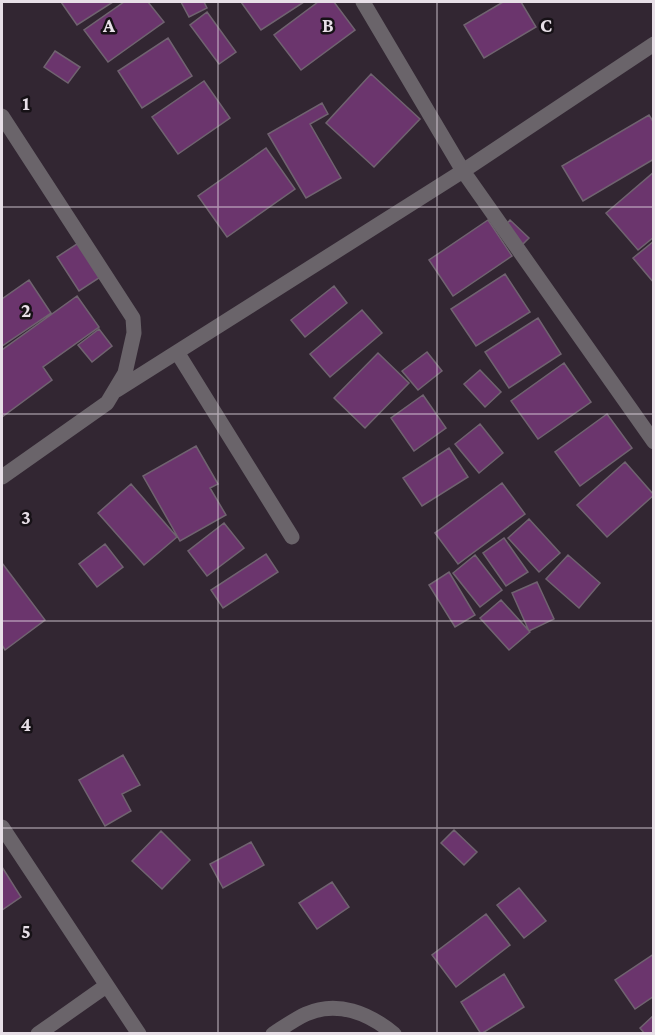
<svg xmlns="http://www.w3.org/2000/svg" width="655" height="1035" viewBox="0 0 655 1035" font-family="'Crimson Pro',serif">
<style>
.building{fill:#6b356d;stroke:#706370;stroke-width:1.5}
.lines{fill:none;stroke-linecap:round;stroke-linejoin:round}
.minor{stroke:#6a646a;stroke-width:15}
.grid{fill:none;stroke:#e7dfe7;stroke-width:1.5;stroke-opacity:0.55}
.grid-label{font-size:20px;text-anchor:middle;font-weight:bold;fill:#e7dfe7;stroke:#161116;stroke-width:5;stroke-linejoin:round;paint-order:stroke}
</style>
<rect width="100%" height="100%" fill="#322632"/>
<path class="building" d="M 61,2 L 113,2 L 77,25 Z
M 124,2 L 148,2 L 164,22 L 108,62 L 84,30 Z
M 181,2 L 204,2 L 207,8 L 189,17 Z
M 241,2 L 304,2 L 261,30 Z
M 318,2 L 334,2 L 355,30 L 301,70 L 274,35 Z
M 503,2 L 521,2 L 536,27 L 484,58 L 464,25 Z
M 207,12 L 236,52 L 219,64 L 190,25 Z
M 168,38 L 192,76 L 142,108 L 118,71 Z
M 55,51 L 80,67 L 68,83 L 44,67 Z
M 371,74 L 420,119 L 374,167 L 326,123 Z
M 204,81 L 230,118 L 178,154 L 152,117 Z
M 322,103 L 328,114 L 310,124 L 341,178 L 306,198 L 268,134 Z
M 649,115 L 654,123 L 654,159 L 583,201 L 562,166 Z
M 266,148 L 295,189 L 227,237 L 198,196 Z
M 654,172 L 654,237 L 638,250 L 606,213 Z
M 488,220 L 512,256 L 453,296 L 429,260 Z
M 510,220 L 529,238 L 517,250 L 499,232 Z
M 86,238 L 108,272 L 79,291 L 57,257 Z
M 654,241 L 654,283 L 633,258 Z
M 505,274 L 530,312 L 476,346 L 451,309 Z
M 29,280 L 51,313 L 2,346 L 2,299 Z
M 334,286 L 347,303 L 305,337 L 291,320 Z
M 77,296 L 99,327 L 43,367 L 52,380 L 2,417 L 2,350 Z
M 362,310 L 382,333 L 330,377 L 310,354 Z
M 538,318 L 561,354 L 509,388 L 485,352 Z
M 99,329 L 112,346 L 92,362 L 78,345 Z
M 427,352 L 442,371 L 418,390 L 402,371 Z
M 378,353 L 409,383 L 365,428 L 334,398 Z
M 564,363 L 591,402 L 538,439 L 511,401 Z
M 480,370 L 501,392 L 485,407 L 464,384 Z
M 423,395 L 446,428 L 414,451 L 391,418 Z
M 607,414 L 632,448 L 580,486 L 555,452 Z
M 480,424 L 503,453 L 479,473 L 455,444 Z
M 196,446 L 218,484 L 210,488 L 226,515 L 180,541 L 143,476 Z
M 449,448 L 468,477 L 422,506 L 403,478 Z
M 625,462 L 654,495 L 607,537 L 577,505 Z
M 502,483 L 525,514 L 458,564 L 435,533 Z
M 131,484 L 177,537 L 144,565 L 98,513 Z
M 529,519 L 560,553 L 539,572 L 508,538 Z
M 224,523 L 244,548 L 207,576 L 188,551 Z
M 504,538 L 528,572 L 506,586 L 483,553 Z
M 105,544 L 123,567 L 97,587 L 79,564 Z
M 266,554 L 278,572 L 223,608 L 211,590 Z
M 475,555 L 502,590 L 480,607 L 453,573 Z
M 568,555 L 600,583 L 579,608 L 546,579 Z
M 2,563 L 45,620 L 5,650 L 2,645 Z
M 449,572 L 475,615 L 455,627 L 429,585 Z
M 537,582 L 554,619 L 529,631 L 512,593 Z
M 501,600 L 530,632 L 509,650 L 480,618 Z
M 123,755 L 140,785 L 122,794 L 131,811 L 105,826 L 79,780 Z
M 454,830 L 477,852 L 464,865 L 441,843 Z
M 161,831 L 190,860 L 162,889 L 132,861 Z
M 251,842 L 264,865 L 223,888 L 210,864 Z
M 2,867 L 21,897 L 2,910 Z
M 332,882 L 349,907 L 317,929 L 299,903 Z
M 519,888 L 546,921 L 524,938 L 497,905 Z
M 486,914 L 510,945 L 456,987 L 432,955 Z
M 654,954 L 654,996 L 635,1009 L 615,980 Z
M 504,974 L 524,1007 L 481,1034 L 461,1002 Z
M 654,1015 L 654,1034 L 645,1034 L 640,1028 Z"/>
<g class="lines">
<path class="minor" d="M 363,2 L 463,171 L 654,442
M 2,116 L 133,318 L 134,333 L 125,373 L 107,403 L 2,477
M 177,352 L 292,537
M 117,390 L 463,171 L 654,44
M 2,827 L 139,1034
M 38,1034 L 106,986
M 273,1034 C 284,1027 295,1019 306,1014 C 337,1000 369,1013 394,1034"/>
</g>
<path class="grid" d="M 218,2 L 218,1034M 437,2 L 437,1034M 2,207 L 654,207M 2,414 L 654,414M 2,621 L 654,621M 2,828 L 654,828"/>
<g class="grid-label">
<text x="109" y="32">A</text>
<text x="328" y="32">B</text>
<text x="546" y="32">C</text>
<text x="26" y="110">1</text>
<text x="26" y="317">2</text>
<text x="26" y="524">3</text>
<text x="26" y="731">4</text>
<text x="26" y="938">5</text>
</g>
<rect width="655" height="1035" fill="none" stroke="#e7dfe7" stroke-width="6"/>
</svg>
